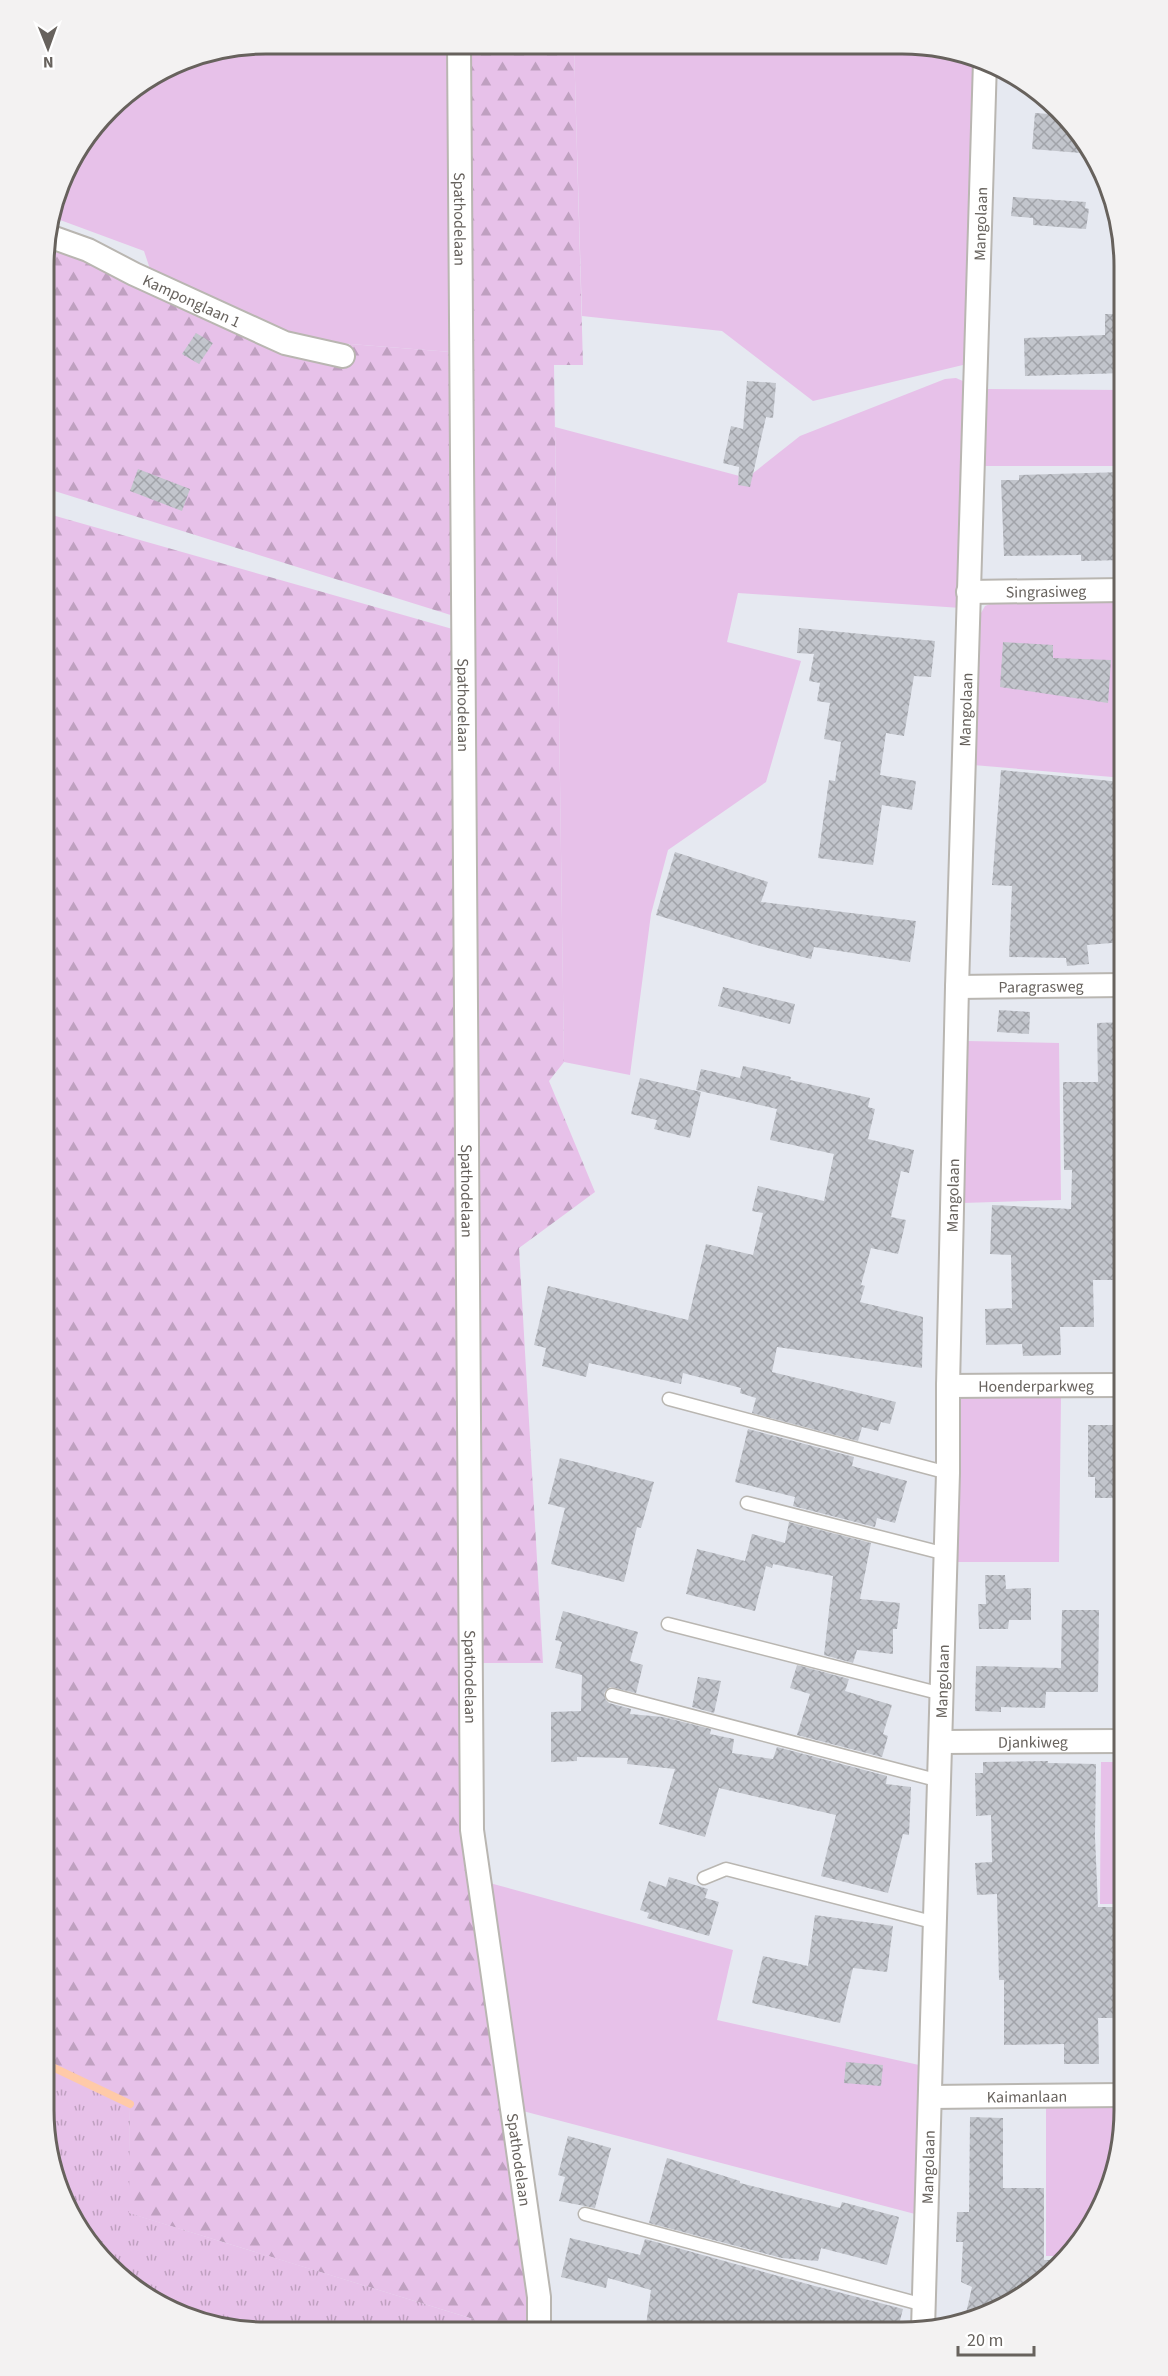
<svg xmlns="http://www.w3.org/2000/svg" width="1168" height="2376" viewBox="0 0 1168 2376" font-family="'Source Sans 3',sans-serif">
<style>
.grass{fill:#e7c1e9}
.forest{fill:url(#forest-firs)}
.park{fill:url(#park-tufts)}
.lines{fill:none;stroke-linecap:round;stroke-linejoin:round}
.stream{stroke:#ffcaa8;stroke-width:8}
.building{fill:url(#building-cross-hatch)}
.lane-casing{stroke:#b9b6b1;stroke-width:15}
.street-casing{stroke:#b9b6b1;stroke-width:26}
.lane{stroke:#fff;stroke-width:12}
.street{stroke:#fff;stroke-width:22}
.labels{text-anchor:middle;stroke-width:5;stroke-linejoin:round;paint-order:stroke}
.street-label{font-size:16px;fill:#67625d;stroke:#fff}
.rim{fill:none;stroke:#67625d;stroke-width:3}
</style>
<defs>
<pattern id="forest-firs" width="22" height="20" patternUnits="userSpaceOnUse" patternTransform="scale(1.5)"><rect width="22" height="20" fill="#e7c1e9"/><path d="M5 1l3.5 6h-7zM16 11l3.5 6h-7z" fill="#bfa0c0"/></pattern>
<pattern id="park-tufts" width="24" height="20" patternUnits="userSpaceOnUse" patternTransform="scale(1.5)"><rect width="24" height="20" fill="#e7c1e9"/><path d="M3 7l-1-3M5 7V3M7 7l1-3M15 17l-1-3M17 17v-4M19 17l1-3" fill="none" stroke="#bfa0c0"/></pattern>
<pattern id="building-cross-hatch" width="8" height="8" patternUnits="userSpaceOnUse" patternTransform="scale(1.5)"><rect width="8" height="8" fill="#c2c5cc"/><path d="M0 0l8 8M0 8l8-8" fill="none" stroke="#a1a3a9"/></pattern>
</defs>
<rect width="100%" height="100%" fill="#e6e9f1"/>
<path class="grass" d="M 266,44 L 449,45 L 451,352 L 325,342 L 283,331 L 150,269 L 144,251 L 52,217 L 67,167 L 119,99 L 181,60 Z
M 574,45 L 945,48 L 976,58 L 967,364 L 813,401 L 722,331 L 582,316 Z
M 956,378 L 965,382 L 961,608 L 738,593 L 727,642 L 801,661 L 766,782 L 668,850 L 651,914 L 630,1075 L 564,1062 L 555,427 L 747,478 L 800,436 L 945,379 Z
M 985,389 L 1124,390 L 1124,466 L 981,466 Z
M 1124,598 L 1124,778 L 973,765 L 977,620 L 985,606 L 1000,600 Z
M 967,1041 L 1059,1043 L 1061,1200 L 962,1203 Z
M 965,1396 L 1061,1397 L 1059,1562 L 952,1562 L 958,1398 Z
M 1101,1762 L 1124,1762 L 1124,1904 L 1100,1904 Z
M 486,1882 L 733,1950 L 717,2020 L 919,2065 L 915,2214 L 519,2110 Z
M 1046,2103 L 1124,2104 C 1124,2154 1105,2221 1067,2256 L 1046,2256 Z"/>
<path class="forest" d="M 467,45 L 574,45 L 583,365 L 554,365 L 564,1062 L 549,1081 L 595,1192 L 519,1248 L 543,1663 L 478,1663 Z
M 45,246 L 84,258 L 347,364 L 350,344 L 451,352 L 457,617 L 45,488 Z
M 45,513 L 456,630 L 463,1816 L 532,2298 L 532,2331 L 474,2331 L 473,2319 L 128,2213 L 130,2104 L 44,2063 Z"/>
<path class="park" d="M 44,2063 L 130,2104 L 129,2213 L 473,2319 L 474,2331 L 237,2331 L 181,2315 L 120,2278 L 81,2234 L 55,2181 L 44,2110 Z"/>
<g class="lines">
<path class="stream" d="M 44,2063 L 130,2104"/>
</g>
<path class="building" d="M 1035,113 L 1063,115 L 1087,143 L 1093,154 L 1032,149 Z
M 1013,197 L 1086,202 L 1085,208 L 1089,209 L 1086,229 L 1033,225 L 1033,218 L 1011,216 Z
M 1105,314 L 1124,314 L 1124,373 L 1025,376 L 1024,338 L 1105,335 Z
M 196,333 L 213,343 L 199,364 L 182,354 Z
M 747,381 L 776,383 L 773,418 L 766,417 L 750,487 L 738,485 L 739,467 L 723,463 L 731,426 L 743,429 Z
M 138,469 L 190,489 L 182,511 L 130,491 Z
M 1124,472 L 1124,560 L 1081,561 L 1081,555 L 1004,556 L 1001,480 L 1019,480 L 1019,475 Z
M 799,628 L 935,641 L 931,677 L 914,676 L 904,736 L 886,733 L 880,775 L 916,781 L 912,810 L 882,805 L 873,865 L 818,858 L 829,780 L 835,781 L 841,742 L 824,739 L 830,703 L 817,701 L 820,683 L 809,681 L 814,654 L 797,653 Z
M 1003,642 L 1053,645 L 1053,658 L 1111,660 L 1108,703 L 1000,687 Z
M 1001,770 L 1121,782 L 1115,841 L 1124,841 L 1124,942 L 1087,945 L 1089,964 L 1067,966 L 1066,958 L 1009,957 L 1012,886 L 992,885 Z
M 675,852 L 768,882 L 761,902 L 916,921 L 910,962 L 814,947 L 811,959 L 756,945 L 656,915 Z
M 723,987 L 795,1004 L 790,1024 L 718,1006 Z
M 999,1010 L 1030,1012 L 1029,1034 L 997,1032 Z
M 1124,1022 L 1124,1280 L 1093,1280 L 1094,1327 L 1060,1327 L 1061,1355 L 1023,1356 L 1022,1344 L 986,1345 L 985,1309 L 1012,1308 L 1011,1255 L 990,1254 L 992,1205 L 1071,1209 L 1072,1170 L 1064,1170 L 1063,1082 L 1098,1082 L 1097,1023 Z
M 743,1066 L 791,1077 L 790,1080 L 870,1098 L 868,1107 L 875,1109 L 868,1139 L 914,1150 L 909,1173 L 901,1171 L 891,1217 L 906,1220 L 898,1254 L 871,1248 L 861,1285 L 865,1286 L 860,1302 L 923,1317 L 922,1368 L 777,1347 L 772,1372 L 896,1402 L 890,1424 L 881,1422 L 878,1431 L 862,1427 L 858,1441 L 752,1413 L 756,1398 L 740,1393 L 741,1388 L 683,1373 L 681,1384 L 589,1363 L 586,1377 L 542,1366 L 546,1348 L 534,1345 L 548,1286 L 688,1320 L 706,1244 L 753,1255 L 763,1213 L 752,1211 L 758,1186 L 824,1201 L 834,1154 L 770,1140 L 777,1109 L 696,1090 L 701,1069 L 740,1078 Z
M 640,1078 L 701,1092 L 690,1138 L 654,1129 L 657,1120 L 631,1114 Z
M 1088,1425 L 1124,1425 L 1124,1498 L 1095,1498 L 1095,1477 L 1088,1477 Z
M 748,1429 L 854,1457 L 852,1466 L 907,1481 L 895,1523 L 877,1518 L 875,1527 L 793,1506 L 795,1497 L 735,1482 Z
M 560,1458 L 654,1482 L 641,1528 L 637,1527 L 624,1582 L 551,1564 L 565,1508 L 548,1504 Z
M 789,1522 L 871,1543 L 860,1599 L 900,1603 L 897,1629 L 893,1629 L 893,1654 L 857,1650 L 853,1663 L 824,1655 L 833,1576 L 773,1564 L 772,1568 L 766,1566 L 755,1611 L 686,1594 L 697,1549 L 745,1561 L 752,1534 L 785,1543 Z
M 985,1575 L 1005,1575 L 1006,1589 L 1031,1588 L 1031,1620 L 1009,1620 L 1008,1629 L 979,1629 L 978,1604 L 986,1604 Z
M 1062,1610 L 1099,1610 L 1098,1692 L 1046,1692 L 1045,1708 L 1001,1707 L 1001,1712 L 975,1711 L 976,1666 L 1061,1668 Z
M 563,1611 L 638,1632 L 630,1661 L 643,1665 L 636,1693 L 610,1687 L 604,1693 L 606,1700 L 609,1703 L 631,1709 L 630,1714 L 663,1717 L 711,1729 L 710,1734 L 734,1739 L 732,1753 L 773,1759 L 777,1747 L 887,1776 L 886,1784 L 911,1787 L 909,1835 L 903,1834 L 888,1893 L 821,1876 L 836,1815 L 719,1788 L 705,1837 L 659,1824 L 675,1769 L 627,1764 L 628,1758 L 577,1757 L 577,1761 L 551,1762 L 551,1712 L 581,1711 L 582,1675 L 555,1668 L 562,1642 L 555,1640 Z
M 797,1665 L 849,1679 L 845,1691 L 892,1705 L 883,1734 L 888,1736 L 882,1757 L 797,1735 L 810,1694 L 790,1688 Z
M 698,1677 L 721,1681 L 714,1713 L 692,1707 Z
M 1048,1761 L 1048,1763 L 1096,1764 L 1095,1837 L 1098,1907 L 1124,1907 L 1124,2018 L 1098,2018 L 1099,2064 L 1064,2064 L 1064,2044 L 1004,2045 L 1004,1980 L 999,1980 L 997,1894 L 977,1895 L 975,1863 L 992,1862 L 991,1815 L 976,1816 L 975,1773 L 983,1773 L 983,1762 Z
M 669,1877 L 708,1889 L 705,1898 L 719,1902 L 709,1936 L 647,1918 L 649,1913 L 640,1910 L 649,1881 L 666,1887 Z
M 815,1915 L 893,1926 L 887,1972 L 853,1968 L 840,2023 L 752,2003 L 763,1956 L 808,1966 Z
M 846,2062 L 883,2065 L 881,2086 L 844,2083 Z
M 970,2117 L 1003,2118 L 1003,2188 L 1044,2188 L 1044,2260 L 1063,2260 L 1026,2295 L 973,2321 L 964,2322 L 972,2287 L 961,2282 L 963,2242 L 956,2242 L 957,2212 L 969,2212 Z
M 568,2136 L 611,2148 L 595,2208 L 559,2201 L 565,2177 L 558,2175 Z
M 667,2158 L 740,2181 L 740,2183 L 840,2208 L 842,2202 L 899,2217 L 887,2265 L 821,2248 L 818,2261 L 782,2258 L 649,2223 Z
M 570,2238 L 640,2255 L 645,2239 L 811,2285 L 903,2309 L 897,2332 L 645,2332 L 651,2290 L 608,2278 L 606,2288 L 561,2277 Z"/>
<g class="lines">
<defs>
<path id="lane" d="M 669,1399 L 948,1473
M 747,1503 L 946,1554
M 668,1624 L 942,1694
M 612,1695 L 940,1781
M 704,1878 L 726,1869 L 936,1923
M 585,2214 L 924,2305"/>
<g id="street">
<path id="s1" d="M 459,45 L 472,1830 L 539,2297 L 539,2331"/>
<path id="s2" d="M 46,235 L 88,250 L 134,274 L 285,343 L 343,356"/>
<path id="s3" d="M 968,592 L 1124,590"/>
<path id="s4" d="M 957,987 L 1124,985"/>
<path id="s5" d="M 948,1386 L 1124,1385"/>
<path id="s6" d="M 941,1742 L 1124,1741"/>
<path id="s7" d="M 931,2097 L 1124,2095"/>
<path id="s8" d="M 923,2329 L 948,1473 L 948,1386 L 957,987 L 985,61"/>
</g>
</defs>
<use href="#lane" class="lane-casing"/>
<use href="#street" class="street-casing"/>
<use href="#lane" class="lane"/>
<use href="#street" class="street"/>
</g>
<g class="labels">
<g class="street-label">
<text dy="6" stroke="none"><textPath href="#s1" startOffset="174">Spathodelaan</textPath></text>
<text dy="6" stroke="none"><textPath href="#s8" startOffset="2106">Mangolaan</textPath></text>
<text dy="6" stroke="none"><textPath href="#s2" startOffset="160">Kamponglaan 1</textPath></text>
<text dy="6" stroke="none"><textPath href="#s3" startOffset="78">Singrasiweg</textPath></text>
<text dy="6" stroke="none"><textPath href="#s1" startOffset="660">Spathodelaan</textPath></text>
<text dy="6" stroke="none"><textPath href="#s8" startOffset="1620">Mangolaan</textPath></text>
<text dy="6" stroke="none"><textPath href="#s4" startOffset="84">Paragrasweg</textPath></text>
<text dy="6" stroke="none"><textPath href="#s1" startOffset="1146">Spathodelaan</textPath></text>
<text dy="6" stroke="none"><textPath href="#s8" startOffset="1134">Mangolaan</textPath></text>
<text dy="6" stroke="none"><textPath href="#s5" startOffset="88">Hoenderparkweg</textPath></text>
<text dy="6" stroke="none"><textPath href="#s1" startOffset="1632">Spathodelaan</textPath></text>
<text dy="6" stroke="none"><textPath href="#s8" startOffset="648">Mangolaan</textPath></text>
<text dy="6" stroke="none"><textPath href="#s6" startOffset="92">Djankiweg</textPath></text>
<text dy="6" stroke="none"><textPath href="#s7" startOffset="96">Kaimanlaan</textPath></text>
<text dy="6" stroke="none"><textPath href="#s1" startOffset="2118">Spathodelaan</textPath></text>
<text dy="6" stroke="none"><textPath href="#s8" startOffset="162">Mangolaan</textPath></text>
</g>
</g>
<path d="M0 0H1168V2376H0ZM266 54H902A212 212 0 0 1 1114 266V2110A212 212 0 0 1 902 2322H266A212 212 0 0 1 54 2110V266A212 212 0 0 1 266 54Z" fill="#f3f2f2" fill-rule="evenodd"/>
<path class="rim" d="M266 54H902A212 212 0 0 1 1114 266V2110A212 212 0 0 1 902 2322H266A212 212 0 0 1 54 2110V266A212 212 0 0 1 266 54Z"/>
<g transform="translate(48 48) rotate(179)" stroke="#ffffff" stroke-width="4.5" paint-order="stroke">
<path d="M0-4.5L10 22L0 15L-10 22Z" fill="#67625d"/>
<text y="-9" font-size="16" font-weight="bold" text-anchor="middle" fill="#67625d">N</text>
</g>
<path d="M958 2346v9h76v-9" fill="none" stroke="#67625d" stroke-width="3"/>
<text x="967" y="2346" font-size="18" fill="#67625d" stroke="#ffffff" stroke-width="4.5" paint-order="stroke">20 m</text>
</svg>
